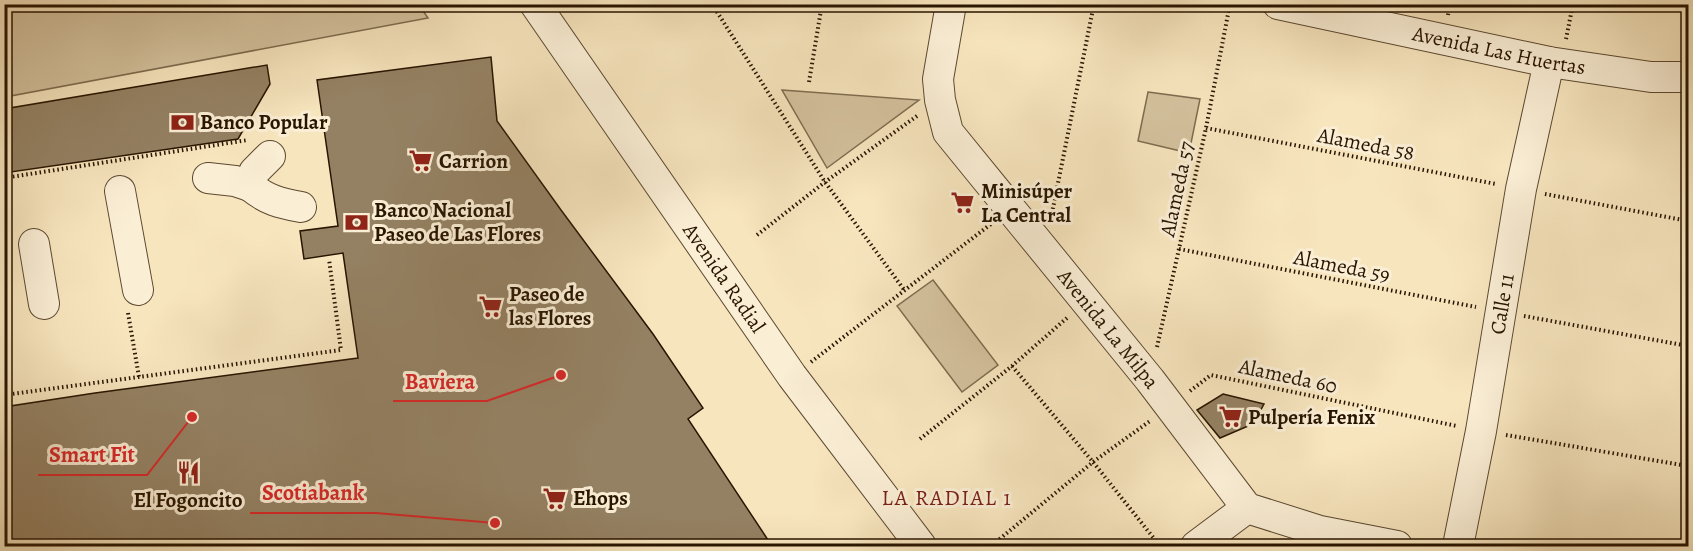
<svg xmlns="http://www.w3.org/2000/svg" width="1693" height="551" viewBox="0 0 1693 551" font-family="Alegreya,serif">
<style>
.green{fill:#d4c29e;stroke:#7e6c4f;stroke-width:1.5}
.building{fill:#948163;stroke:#281500;stroke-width:1.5}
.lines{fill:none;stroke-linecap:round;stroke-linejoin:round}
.minor-casing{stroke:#5c4930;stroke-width:32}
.path{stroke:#281500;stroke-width:4;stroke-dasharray:1.5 3;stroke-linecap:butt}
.minor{stroke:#faeed5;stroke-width:30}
.labels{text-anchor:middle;stroke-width:6;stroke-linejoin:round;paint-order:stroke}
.street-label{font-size:21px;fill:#281500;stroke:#faeed5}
.poi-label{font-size:21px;font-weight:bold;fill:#281500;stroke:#faeed5;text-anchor:start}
.neighbourhood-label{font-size:22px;letter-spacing:1.5px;fill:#7a1f14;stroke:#faeed5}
.leader{fill:none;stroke:#d62828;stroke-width:2}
.callout-dot{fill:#d62828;stroke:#faeed5;stroke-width:2}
.callout-label{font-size:22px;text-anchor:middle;font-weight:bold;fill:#d62828;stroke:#faeed5;stroke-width:6;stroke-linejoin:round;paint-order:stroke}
</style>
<rect width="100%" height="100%" fill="#f7e5be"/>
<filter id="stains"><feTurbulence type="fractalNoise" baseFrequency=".00333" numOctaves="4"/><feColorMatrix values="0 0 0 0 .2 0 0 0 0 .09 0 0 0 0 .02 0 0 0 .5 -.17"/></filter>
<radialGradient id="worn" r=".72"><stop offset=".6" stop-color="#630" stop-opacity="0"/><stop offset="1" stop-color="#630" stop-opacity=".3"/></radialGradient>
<path class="green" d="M 419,5 L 428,18 L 5,97 L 5,5 Z
M 782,90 L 919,100 L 827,168 Z
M 1148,92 L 1200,99 L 1189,153 L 1138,141 Z
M 933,280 L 998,365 L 962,392 L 897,306 Z"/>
<path class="building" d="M 491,57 L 497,121 L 561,210 L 653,334 L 703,408 L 688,419 L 772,546 L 4,546 L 4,407 L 95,393 L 358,358 L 343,253 L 304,259 L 300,231 L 338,226 L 317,80 Z
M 267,65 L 270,84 L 238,139 L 4,173 L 4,109 Z
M 1223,394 L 1264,404 L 1253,424 L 1220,438 L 1197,410 Z"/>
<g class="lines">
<defs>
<g id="minor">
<path id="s1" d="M 535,4 L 792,376 L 921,546"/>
<path id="s2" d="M 951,4 L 938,79 L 940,100 L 948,132 L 1150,380 L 1247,508 L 1320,531 L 1397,546"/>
<path id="s3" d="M 1278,4 L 1549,62 L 1651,77 L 1688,77"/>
<path d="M 270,156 L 254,172 L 250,186 C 267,200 279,203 301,207"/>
<path d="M 208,178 L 235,181 L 250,186"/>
<path d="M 120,191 L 138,290"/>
<path d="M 34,244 L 44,304"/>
<path d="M 1196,546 L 1247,508"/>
<path id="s4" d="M 1458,546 L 1481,431 L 1521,189 L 1549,62"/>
</g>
</defs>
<use href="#minor" class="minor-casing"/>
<path class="path" d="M 712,4 L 825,182 L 905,291
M 1448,15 L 1450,4
M 1566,39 L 1573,4
M 809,82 L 822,4
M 1206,128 L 1496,184
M 4,178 L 248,140
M 1545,194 L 1688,221
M 1051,218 L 1094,4
M 757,235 L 825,182 L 917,116
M 1179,249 L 1476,307
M 128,313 L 139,377
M 1524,316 L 1688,346
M 1157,347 L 1206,128 L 1230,4
M 811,362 L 991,224
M 1012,366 L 1093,462 L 1160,546
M 1190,391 L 1211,375 L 1457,426
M 4,395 L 341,350 L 329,259
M 1506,435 L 1688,466
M 920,439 L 1012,366 L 1068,317
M 996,542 L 1093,462 L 1150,421"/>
<use href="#minor" class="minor"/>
</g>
<defs>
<symbol id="bank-bare" viewBox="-9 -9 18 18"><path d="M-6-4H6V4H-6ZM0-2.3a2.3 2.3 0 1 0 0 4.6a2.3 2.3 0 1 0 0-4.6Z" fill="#8f2418" stroke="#faeed5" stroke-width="2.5" paint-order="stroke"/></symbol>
<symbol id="supermarket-bare" viewBox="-9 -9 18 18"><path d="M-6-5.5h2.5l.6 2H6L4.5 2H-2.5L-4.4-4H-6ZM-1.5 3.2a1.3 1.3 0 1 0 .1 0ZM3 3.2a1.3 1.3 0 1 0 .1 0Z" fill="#8f2418" stroke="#faeed5" stroke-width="2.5" paint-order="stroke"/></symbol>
<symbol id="restaurant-bare" viewBox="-9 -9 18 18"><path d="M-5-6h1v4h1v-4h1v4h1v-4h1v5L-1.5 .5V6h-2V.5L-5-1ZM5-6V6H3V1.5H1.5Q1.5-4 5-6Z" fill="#8f2418" stroke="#faeed5" stroke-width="2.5" paint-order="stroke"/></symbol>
</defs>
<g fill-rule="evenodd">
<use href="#bank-bare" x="166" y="106" width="33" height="33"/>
<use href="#supermarket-bare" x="404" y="144" width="33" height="33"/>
<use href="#supermarket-bare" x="946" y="186" width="33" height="33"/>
<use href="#bank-bare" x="340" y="206" width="33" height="33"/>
<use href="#supermarket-bare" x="474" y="290" width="33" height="33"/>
<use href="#supermarket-bare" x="1214" y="400" width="33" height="33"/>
<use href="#restaurant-bare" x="172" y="456" width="33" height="33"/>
<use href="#supermarket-bare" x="538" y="482" width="33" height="33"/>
</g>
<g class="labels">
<g class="street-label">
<text dy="7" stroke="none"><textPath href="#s3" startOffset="226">Avenida Las Huertas</textPath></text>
<text transform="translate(1366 144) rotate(11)" y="7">Alameda 58</text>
<text transform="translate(1177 189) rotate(-78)" y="7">Alameda 57</text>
<text transform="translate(1342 266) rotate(11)" y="7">Alameda 59</text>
<text dy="7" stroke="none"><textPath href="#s1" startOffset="333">Avenida Radial</textPath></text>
<text dy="7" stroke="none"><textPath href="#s4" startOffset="246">Calle 11</textPath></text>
<text dy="7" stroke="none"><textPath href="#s2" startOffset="384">Avenida La Milpa</textPath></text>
<text transform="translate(1288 376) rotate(12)" y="7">Alameda 60</text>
</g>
<g class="poi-label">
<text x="200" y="129">Banco Popular</text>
<text x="439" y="168">Carrion</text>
<text x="981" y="198">Minisúper<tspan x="981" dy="24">La Central</tspan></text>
<text x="374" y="217">Banco Nacional<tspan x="374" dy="24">Paseo de Las Flores</tspan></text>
<text x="509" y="301">Paseo de<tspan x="509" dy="24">las Flores</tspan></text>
<text x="1248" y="424">Pulpería Fenix</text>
<text x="573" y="505">Ehops</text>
<text x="188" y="507" text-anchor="middle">El Fogoncito</text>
</g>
<g class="neighbourhood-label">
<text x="947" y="505">LA RADIAL 1</text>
</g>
</g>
<path class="leader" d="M561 375L487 401H393M192 417L147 475H38M495 523L376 513H250"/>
<g class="callout-dot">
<circle cx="561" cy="375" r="6"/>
<circle cx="192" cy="417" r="6"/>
<circle cx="495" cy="523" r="6"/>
</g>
<g class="callout-label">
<text x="440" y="389">Baviera</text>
<text x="92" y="462">Smart Fit</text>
<text x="313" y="500">Scotiabank</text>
</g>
<rect width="1693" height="551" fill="none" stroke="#f7e5be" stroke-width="24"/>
<rect x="6" y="6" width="1681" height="539" fill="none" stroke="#281500" stroke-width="3"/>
<rect x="12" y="12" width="1669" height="527" fill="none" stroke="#281500" stroke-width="1.5"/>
<rect width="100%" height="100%" filter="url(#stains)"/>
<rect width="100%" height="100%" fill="url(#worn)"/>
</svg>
